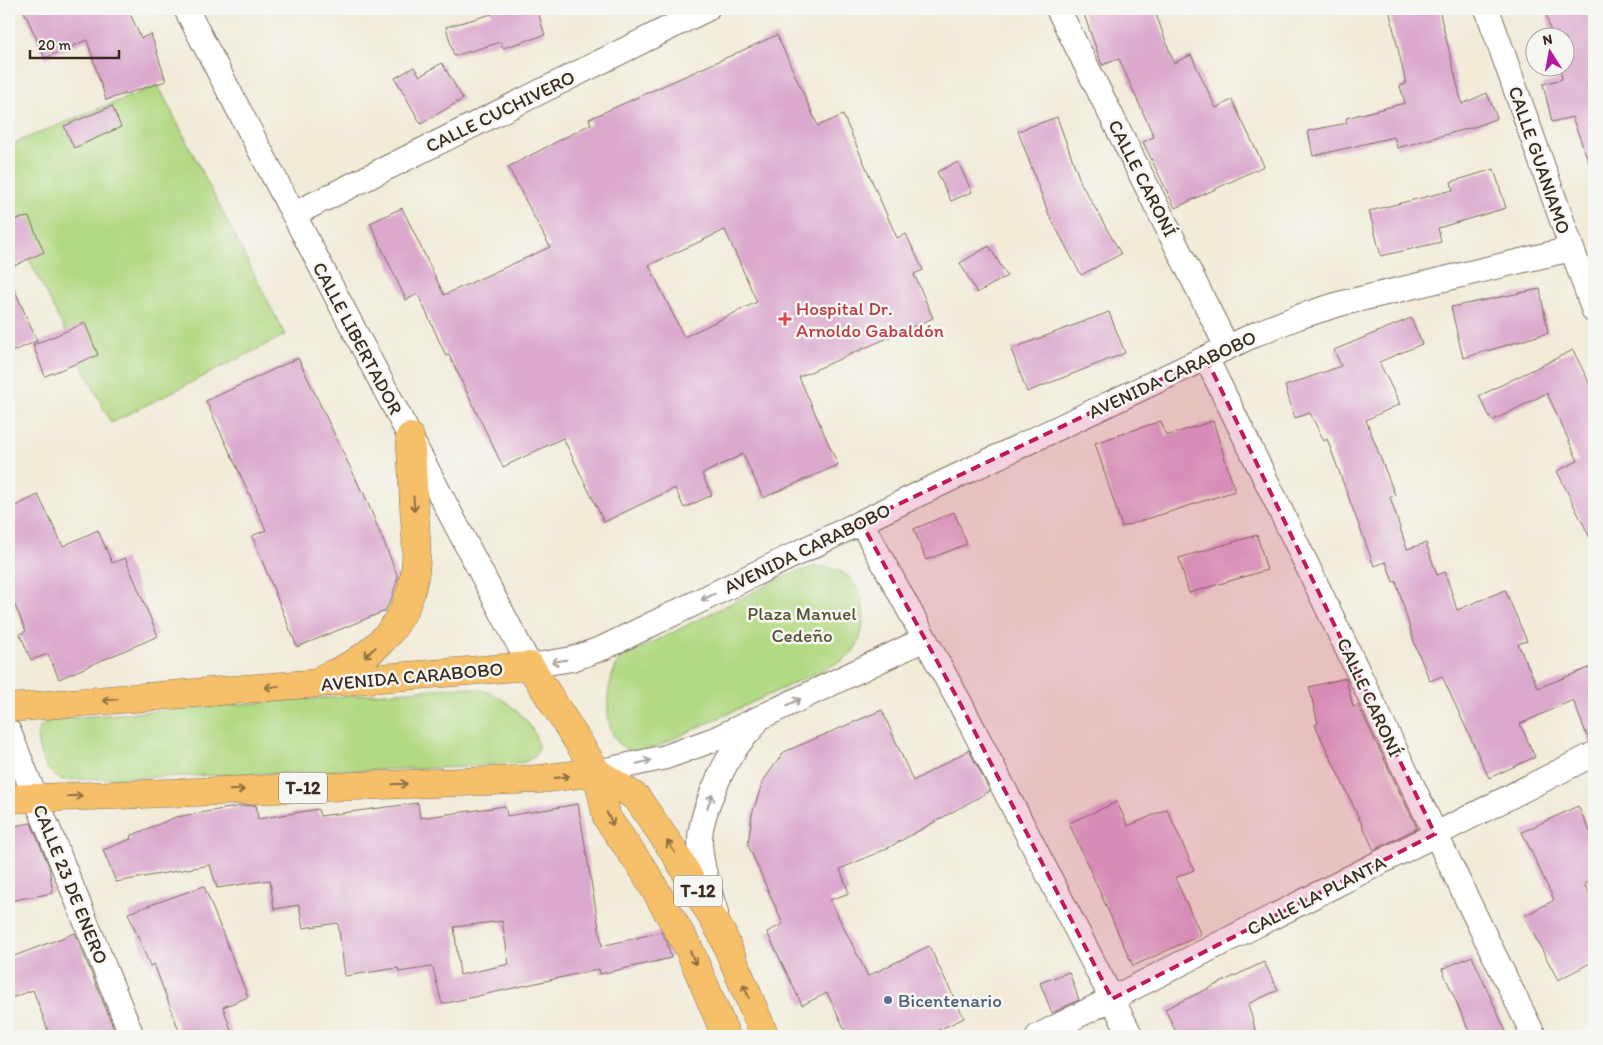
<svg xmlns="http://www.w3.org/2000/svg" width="1603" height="1045" viewBox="0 0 1603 1045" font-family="Itim,sans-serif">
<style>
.green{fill:#b2d983;stroke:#768250}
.building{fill:#dba9ce;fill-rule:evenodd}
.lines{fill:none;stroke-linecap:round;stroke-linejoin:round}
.street-casing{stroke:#7b6e5f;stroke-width:26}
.highway-casing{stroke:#7b6e5f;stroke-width:29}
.street{stroke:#fff;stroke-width:24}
.highway{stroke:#f6c06b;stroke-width:28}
.oneway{stroke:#8f6e41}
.oneway2{stroke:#a79f9a}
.marked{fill:#c2185b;fill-opacity:0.2;stroke:#c2185b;stroke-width:4;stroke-dasharray:10 6;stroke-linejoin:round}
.health-dot{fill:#e0444e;stroke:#f6f6f2;stroke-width:2}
.service-dot{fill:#5c6f8a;stroke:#f6f6f2;stroke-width:2}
.labels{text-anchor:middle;stroke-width:5;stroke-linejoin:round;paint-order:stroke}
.shield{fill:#f6f6f2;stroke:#73675e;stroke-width:1}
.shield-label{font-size:18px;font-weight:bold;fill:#3b2a1e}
.street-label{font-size:19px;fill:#3b2a1e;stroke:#f6f6f2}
.health-label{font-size:19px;fill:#be3a42;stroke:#f6f6f2;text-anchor:start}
.park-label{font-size:19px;fill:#595637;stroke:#f6f6f2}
.service-label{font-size:19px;fill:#4e5e75;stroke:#f6f6f2;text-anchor:start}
</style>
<rect width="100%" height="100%" fill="#f6f6f2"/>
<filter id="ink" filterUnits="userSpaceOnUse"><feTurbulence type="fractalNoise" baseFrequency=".02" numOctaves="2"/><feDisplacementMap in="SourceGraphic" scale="10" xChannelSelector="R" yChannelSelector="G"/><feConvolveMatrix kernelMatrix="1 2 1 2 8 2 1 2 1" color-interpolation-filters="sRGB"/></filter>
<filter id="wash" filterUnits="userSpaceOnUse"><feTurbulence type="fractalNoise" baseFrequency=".0096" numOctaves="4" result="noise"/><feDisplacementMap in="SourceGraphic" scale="20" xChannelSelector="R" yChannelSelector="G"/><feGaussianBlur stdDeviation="1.12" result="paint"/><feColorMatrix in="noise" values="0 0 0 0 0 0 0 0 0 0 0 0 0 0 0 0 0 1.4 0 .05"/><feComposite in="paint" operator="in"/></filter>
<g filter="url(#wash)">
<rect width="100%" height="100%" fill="#f1ebd8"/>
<path class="green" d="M 158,85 L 285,335 L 111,423 L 9,219 L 9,145 Z
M 816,566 C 826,567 835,568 843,573 C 867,587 868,625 856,647 C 853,653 847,657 842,661 L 656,747 C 648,749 637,753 629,750 C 599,740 605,677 621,658 L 788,575 Z
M 461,687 C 470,688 479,689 488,692 C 508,700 540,727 538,750 L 534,757 L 525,762 L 464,767 L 64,780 C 46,777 32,743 40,728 C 43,723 48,722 53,719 Z"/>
<g id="blocks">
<path class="building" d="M 23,9 L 128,9 L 141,38 L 151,34 L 166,81 L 106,100 L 87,40 L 45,58 Z
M 490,9 L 537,9 L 545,35 L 503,48 L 501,42 L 454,56 L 446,27 L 492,14 Z
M 1082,9 L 1154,9 L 1174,63 L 1191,55 L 1216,108 L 1232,100 L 1264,166 L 1175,208 L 1143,142 L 1154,137 L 1119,59 L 1102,65 Z
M 1389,9 L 1439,9 L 1462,104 L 1487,93 L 1497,118 L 1477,126 L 1397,148 L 1394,137 L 1313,156 L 1308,131 L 1347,123 L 1346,118 L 1405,103 L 1400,86 L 1406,84 Z
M 1545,9 L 1594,9 L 1594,171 L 1592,171 L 1572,117 L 1552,122 L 1543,84 L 1562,79 L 1560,68 L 1566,68 L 1566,38 L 1552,38 Z
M 777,35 L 818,126 L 843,115 L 897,238 L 906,234 L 923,270 L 914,274 L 933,318 L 799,377 L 838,465 L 763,498 L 743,454 L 702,474 L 712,495 L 684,508 L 675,488 L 604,522 L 563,438 L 503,467 L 449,355 L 446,356 L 418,294 L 406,300 L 370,223 L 402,208 L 444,295 L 550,247 L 508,167 L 591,124 L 589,119 ZM 725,230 L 757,302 L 684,337 L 649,265 Z
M 442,63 L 463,99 L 421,124 L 395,78 L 414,67 L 420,76 Z
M 112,106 L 121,127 L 74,148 L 64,126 Z
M 1057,117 L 1081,183 L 1121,254 L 1081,275 L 1049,215 L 1018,131 Z
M 958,162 L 972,192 L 951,201 L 937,172 Z
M 1494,169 L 1506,208 L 1438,228 L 1441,242 L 1381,256 L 1369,211 L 1453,190 L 1451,182 Z
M 29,217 L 44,252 L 9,268 L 9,220 Z
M 989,246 L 1007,276 L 977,293 L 960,263 Z
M 9,277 L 37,341 L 9,353 Z
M 1540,289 L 1548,333 L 1463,358 L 1451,307 Z
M 1109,312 L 1125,353 L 1027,392 L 1011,349 Z
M 1411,318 L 1422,344 L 1379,362 L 1400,404 L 1366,420 L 1395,495 L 1390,497 L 1407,549 L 1426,543 L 1437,575 L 1445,572 L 1457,610 L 1505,590 L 1527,641 L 1518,644 L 1538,688 L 1594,666 L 1594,740 L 1589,741 L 1573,700 L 1520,724 L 1535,757 L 1489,778 L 1442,676 L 1430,681 L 1415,645 L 1396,581 L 1393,582 L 1386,562 L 1374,566 L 1327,439 L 1324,441 L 1310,413 L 1295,418 L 1285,386 L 1341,366 L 1334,350 Z
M 85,323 L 98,355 L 45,376 L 33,345 Z
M 1573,350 L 1594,393 L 1594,546 L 1557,471 L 1578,461 L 1547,393 L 1492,421 L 1479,396 Z
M 298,358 L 362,492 L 363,491 L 398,577 L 392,597 L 385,611 L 297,647 L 252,536 L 266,530 L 206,401 Z
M 1161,421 L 1166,436 L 1213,421 L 1235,491 L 1122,527 L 1095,443 Z
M 38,495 L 63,546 L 98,530 L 112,563 L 125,558 L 158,636 L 59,679 L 48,654 L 31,660 L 20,634 L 26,631 L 9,592 L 9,509 Z
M 954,512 L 967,544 L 926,560 L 914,529 Z
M 1257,535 L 1267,570 L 1189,593 L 1179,558 Z
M 1346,678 L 1353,707 L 1358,705 L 1417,828 L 1374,850 L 1315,725 L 1318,723 L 1309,687 Z
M 882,710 L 913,781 L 969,750 L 990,791 L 886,849 L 840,869 L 849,893 L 830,900 L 868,976 L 929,946 L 964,1018 L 926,1036 L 848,1036 L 827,993 L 802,1005 L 767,932 L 783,924 L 748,845 L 752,814 L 763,781 L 784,752 Z
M 1117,802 L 1128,826 L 1167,809 L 1194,870 L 1175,878 L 1201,935 L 1133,966 L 1069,823 Z
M 418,803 L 420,818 L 505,806 L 507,816 L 578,804 L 602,946 L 661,932 L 667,942 L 671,958 L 600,974 L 599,969 L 442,1004 L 433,968 L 431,967 L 399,972 L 398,968 L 345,976 L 338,923 L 303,928 L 299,905 L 274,909 L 270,880 L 217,888 L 210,865 L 116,882 L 103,850 L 131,839 L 130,836 L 176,817 L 242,806 L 256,805 L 258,819 L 318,809 L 320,816 ZM 502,921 L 509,964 L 460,975 L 454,927 Z
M 1578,806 L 1594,840 L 1594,879 L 1584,884 L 1594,904 L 1594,961 L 1558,980 L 1524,916 L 1554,900 L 1522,832 Z
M 31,823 L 49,866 L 53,893 L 9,901 L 9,827 Z
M 204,886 L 248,997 L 223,1007 L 233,1036 L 181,1036 L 154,964 L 150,966 L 128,913 Z
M 75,933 L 117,1036 L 50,1036 L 33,990 L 9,999 L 9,958 Z
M 1472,956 L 1508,1036 L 1471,1036 L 1442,969 Z
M 1264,962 L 1278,990 L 1248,1004 L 1257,1036 L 1178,1036 L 1165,1009 Z
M 1069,972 L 1079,1000 L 1052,1013 L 1040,983 Z"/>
</g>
</g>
<g filter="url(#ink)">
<use href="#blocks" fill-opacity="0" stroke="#7b6e5f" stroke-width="1"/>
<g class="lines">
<defs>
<path id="street" d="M 186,9 L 530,666 L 572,659 L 603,648 L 917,495 L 1258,333 L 1298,317 L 1339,304 L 1571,249
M 1058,9 L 1227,347
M 1487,9 L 1594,311
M 294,214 L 707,9
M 1206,358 C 1318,583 1422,811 1534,1036
M 861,522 L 961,705 L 1131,1036
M 9,732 L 132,1036
M 597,772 L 666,757 L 715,739 L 925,639
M 716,913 C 709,889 701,866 700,842 C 699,818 722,766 737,746 C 743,738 750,731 756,723
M 1038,1036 L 1594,754"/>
<path id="highway" d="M 325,677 C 366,662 401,631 412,587 C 419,561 416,533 414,507 C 413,484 412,461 410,437
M 9,708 L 530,666 L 597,772 L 607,818 L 645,872 L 689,949 L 726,1036
M 597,772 L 637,798 L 675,853 L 722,934 L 765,1036
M 9,799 L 540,779 L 597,772"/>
</defs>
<use href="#street" class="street-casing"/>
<use href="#highway" class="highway-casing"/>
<use href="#street" class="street"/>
<use href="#highway" class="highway"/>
</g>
<defs><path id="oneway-shaft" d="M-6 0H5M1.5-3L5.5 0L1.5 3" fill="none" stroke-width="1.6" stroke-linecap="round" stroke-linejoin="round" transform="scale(1.25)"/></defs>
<g class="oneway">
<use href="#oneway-shaft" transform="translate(414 504) rotate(86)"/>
<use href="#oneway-shaft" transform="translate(370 652) rotate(140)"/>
<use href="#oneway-shaft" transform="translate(272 687) rotate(175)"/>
<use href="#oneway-shaft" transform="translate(110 700) rotate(175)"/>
<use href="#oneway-shaft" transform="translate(562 777) rotate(-7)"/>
<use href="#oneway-shaft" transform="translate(400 784) rotate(-2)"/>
<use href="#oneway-shaft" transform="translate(237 790) rotate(-2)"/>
<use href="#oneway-shaft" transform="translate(75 796) rotate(-2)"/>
<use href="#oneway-shaft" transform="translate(610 819) rotate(63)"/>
<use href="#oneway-shaft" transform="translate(671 847) rotate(-124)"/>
<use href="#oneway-shaft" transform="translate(693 958) rotate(67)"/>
<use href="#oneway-shaft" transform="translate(746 991) rotate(-113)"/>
</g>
<g class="oneway2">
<use href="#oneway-shaft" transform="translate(708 597) rotate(154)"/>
<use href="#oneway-shaft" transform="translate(559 661) rotate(170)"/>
<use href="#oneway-shaft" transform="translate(794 702) rotate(-25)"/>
<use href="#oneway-shaft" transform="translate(644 762) rotate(-14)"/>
<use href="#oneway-shaft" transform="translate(710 801) rotate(-68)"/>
</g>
</g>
<path class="marked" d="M 1206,358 L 1435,834 L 1112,999 L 961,705 L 861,522 Z"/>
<path class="health-dot" d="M782.5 311.5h5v5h5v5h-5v5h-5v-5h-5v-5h5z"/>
<circle class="service-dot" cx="888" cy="1000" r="5"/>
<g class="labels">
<g class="shield">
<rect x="279" y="772.5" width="48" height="31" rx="4"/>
<rect x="674" y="875.5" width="48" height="31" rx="4"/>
</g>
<g class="shield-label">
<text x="303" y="794">T-12</text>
<text x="698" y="897">T-12</text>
</g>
<g class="street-label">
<text transform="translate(500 111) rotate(-26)" y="7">CALLE CUCHIVERO</text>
<text transform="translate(1540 160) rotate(71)" y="7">CALLE GUANIAMO</text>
<text transform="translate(1143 178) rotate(63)" y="7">CALLE CARONÍ</text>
<text transform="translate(358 338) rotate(62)" y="7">CALLE LIBERTADOR</text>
<text transform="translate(1172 374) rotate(-25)" y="7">AVENIDA CARABOBO</text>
<text transform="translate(807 548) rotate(-26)" y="7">AVENIDA CARABOBO</text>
<text transform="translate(412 676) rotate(-5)" y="7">AVENIDA CARABOBO</text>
<text transform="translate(1370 697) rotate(65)" y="7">CALLE CARONÍ</text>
<text transform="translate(71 884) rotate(68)" y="7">CALLE 23 DE ENERO</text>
<text transform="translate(1316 895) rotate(-27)" y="7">CALLE LA PLANTA</text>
</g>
<g class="health-label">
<text x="796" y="315">Hospital Dr.<tspan x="796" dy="22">Arnoldo Gabaldón</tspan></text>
</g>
<g class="park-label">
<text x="802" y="620">Plaza Manuel<tspan x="802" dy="22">Cedeño</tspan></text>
</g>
<g class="service-label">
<text x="898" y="1007">Bicentenario</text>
</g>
</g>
<rect width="1603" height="1045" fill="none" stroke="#f6f6f2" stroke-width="30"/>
<g transform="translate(1550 52) rotate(349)"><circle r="24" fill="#f6f6f2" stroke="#aba49d"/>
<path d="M0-4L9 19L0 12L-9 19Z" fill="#b5179e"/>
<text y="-8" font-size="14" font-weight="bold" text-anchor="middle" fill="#3b2a1e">N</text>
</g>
<path d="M30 50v8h89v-8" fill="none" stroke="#3b2a1e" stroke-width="2.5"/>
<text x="38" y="50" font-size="15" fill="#3b2a1e" stroke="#f6f6f2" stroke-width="4" paint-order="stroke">20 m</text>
</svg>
